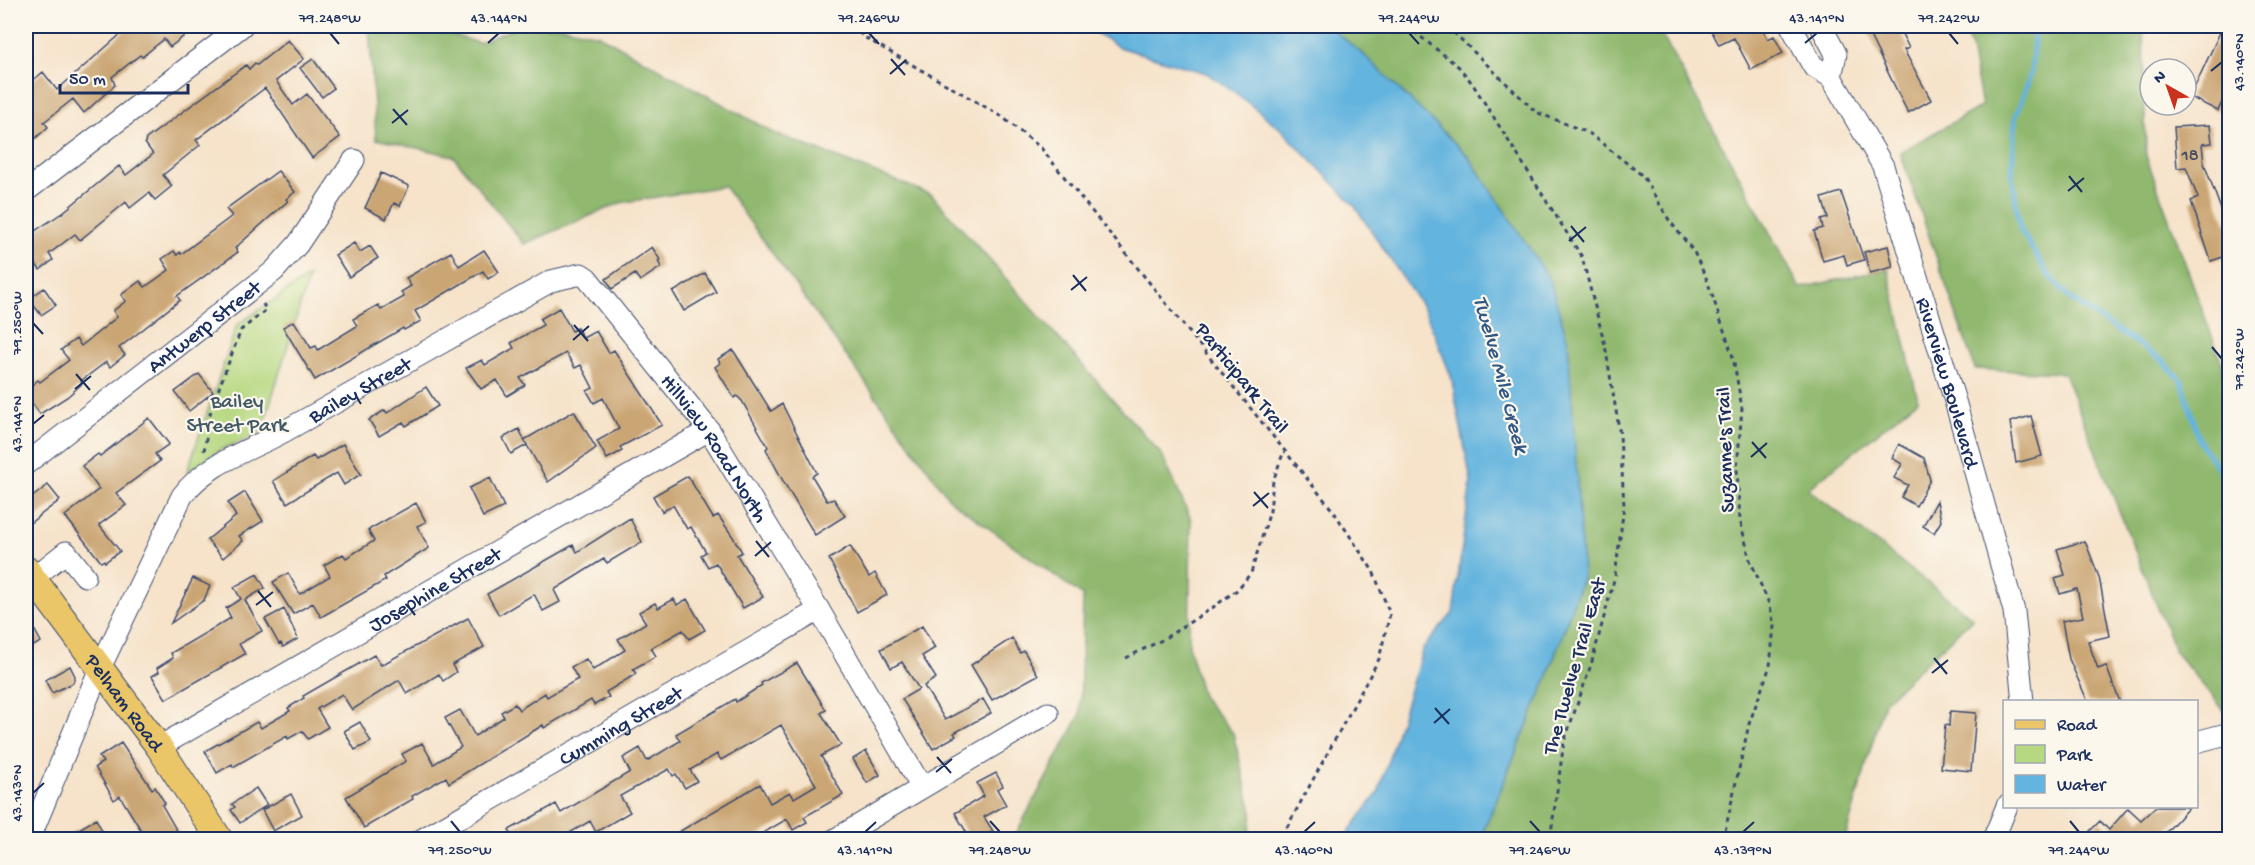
<svg xmlns="http://www.w3.org/2000/svg" width="2255" height="865" viewBox="0 0 2255 865" font-family="'Gochi Hand',sans-serif">
<style>
.green{fill:#b6d880;stroke:#68846f;stroke-width:1.5}
.forest{fill:#90b86e;stroke:#567466;stroke-width:1.5}
.water{fill:#63b4de;stroke:#3f729e;stroke-width:1.5}
.lines{fill:none;stroke-linecap:round;stroke-linejoin:round}
.stream{stroke:#63b4de;stroke-width:5}
.building{fill:#cba674}
.minor-casing{stroke:#3c4a6e;stroke-width:23}
.major-casing{stroke:#3c4a6e;stroke-width:28}
.path{stroke:#3c4a6e;stroke-width:3;stroke-dasharray:4.5 4.5;stroke-linecap:butt}
.minor{stroke:#fff;stroke-width:21}
.major{stroke:#ebc669;stroke-width:26}
.ticks{fill:none;stroke:#1b2f5e;stroke-width:2}
.labels{text-anchor:middle;stroke-width:4.5;stroke-linejoin:round;paint-order:stroke}
.number-label{font-size:18px;fill:#474d64}
.street-label{font-size:21px;fill:#1b2f5e;stroke:#fbf7ec}
.park-label{font-size:21px;fill:#425966;stroke:#fbf7ec}
.water-label{font-size:22px;font-style:italic;fill:#315784;stroke:#fbf7ec}
.neatline{fill:none;stroke:#1b2f5e;stroke-width:2}
.ticks-label{font-size:15px;text-anchor:middle;fill:#1b2f5e}
</style>
<rect width="100%" height="100%" fill="#fbf7ec"/>
<filter id="ink" filterUnits="userSpaceOnUse"><feTurbulence type="fractalNoise" baseFrequency=".0167" numOctaves="2"/><feDisplacementMap in="SourceGraphic" scale="12" xChannelSelector="R" yChannelSelector="G"/><feConvolveMatrix kernelMatrix="1 2 1 2 8 2 1 2 1" color-interpolation-filters="sRGB"/></filter>
<filter id="wash" filterUnits="userSpaceOnUse"><feTurbulence type="fractalNoise" baseFrequency=".008" numOctaves="4" result="noise"/><feDisplacementMap in="SourceGraphic" scale="24" xChannelSelector="R" yChannelSelector="G"/><feGaussianBlur stdDeviation="1.35" result="paint"/><feColorMatrix in="noise" values="0 0 0 0 0 0 0 0 0 0 0 0 0 0 0 0 0 1.4 0 .05"/><feComposite in="paint" operator="in"/></filter>
<g filter="url(#wash)">
<rect width="100%" height="100%" fill="#f6e3ca"/>
<path class="green" d="M 309,276 L 261,433 L 220,450 L 187,472 L 237,325 Z"/>
<path class="forest" d="M 369,26 L 445,26 L 441,31 L 479,43 L 519,26 L 560,26 L 599,35 L 772,132 L 932,195 L 1162,455 L 1191,520 L 1189,648 L 1202,696 L 1233,733 L 1252,812 L 1249,839 L 1013,839 L 1080,715 L 1083,596 L 950,500 L 724,186 L 620,203 L 524,244 L 453,156 L 376,139 Z
M 1328,26 L 1657,26 L 1800,288 L 1888,269 L 1918,400 L 1808,489 L 1973,618 L 1884,702 L 1845,839 L 1480,839 L 1548,675 L 1583,575 L 1468,156 L 1364,55 Z
M 1960,26 L 2143,26 L 2146,156 L 2229,383 L 2229,714 L 2227,714 L 2176,653 L 2064,373 L 1975,369 L 1900,152 L 1982,106 L 1970,43 Z"/>
<path class="water" d="M 1085,26 L 1328,26 L 1364,55 L 1468,156 L 1549,278 L 1568,341 L 1583,575 L 1548,675 L 1480,839 L 1347,839 L 1349,831 L 1378,793 L 1423,648 L 1453,613 L 1471,481 L 1451,376 L 1425,311 L 1354,205 L 1282,130 L 1237,94 L 1206,73 L 1119,47 Z"/>
<g class="lines">
<path class="stream" d="M 2035,26 L 2031,73 L 2015,119 L 2012,176 L 2020,229 L 2048,274 L 2072,300 L 2163,361 L 2182,381 L 2200,442 L 2230,486"/>
</g>
<g id="blocks">
<path class="building" d="M 130,26 L 179,26 L 177,27 L 184,36 L 170,47 L 164,39 L 142,57 L 140,55 L 112,77 L 115,85 L 84,113 L 73,99 L 44,122 L 48,127 L 26,147 L 26,86 L 43,72 L 57,90 Z
M 1709,26 L 1761,26 L 1768,39 L 1774,36 L 1783,53 L 1751,70 L 1734,38 L 1719,45 Z
M 1865,26 L 1898,26 L 1909,48 L 1904,50 L 1931,100 L 1908,113 Z
M 2223,26 L 2229,26 L 2229,87 L 2218,111 L 2190,97 Z
M 288,40 L 304,59 L 276,81 L 293,105 L 307,94 L 340,137 L 312,158 L 265,88 L 196,140 L 200,145 L 163,175 L 172,186 L 155,200 L 149,193 L 130,208 L 126,202 L 80,240 L 75,234 L 49,254 L 53,260 L 40,270 L 26,250 L 26,237 L 62,213 L 119,166 L 126,175 L 153,154 L 145,143 L 146,139 L 246,65 L 249,69 L 255,63 L 257,65 Z
M 313,59 L 334,88 L 322,97 L 300,68 Z
M 2210,125 L 2212,143 L 2202,144 L 2204,163 L 2226,223 L 2229,222 L 2229,255 L 2211,261 L 2191,201 L 2198,198 L 2186,167 L 2177,168 L 2174,127 Z
M 278,171 L 295,192 L 286,199 L 288,201 L 235,248 L 238,252 L 177,296 L 180,300 L 119,348 L 125,355 L 110,367 L 106,362 L 81,381 L 83,383 L 67,397 L 40,414 L 26,395 L 26,390 L 38,380 L 40,382 L 69,360 L 61,350 L 76,339 L 81,346 L 117,317 L 113,311 L 126,301 L 121,295 L 140,281 L 145,287 L 169,270 L 162,259 L 174,251 L 177,255 L 180,252 L 181,254 L 232,216 L 226,209 Z
M 381,173 L 409,186 L 400,206 L 394,203 L 386,219 L 365,208 Z
M 1841,192 L 1864,260 L 1847,265 L 1844,255 L 1823,261 L 1814,231 L 1823,228 L 1821,220 L 1828,218 L 1822,198 Z
M 354,243 L 360,252 L 370,246 L 378,258 L 349,277 L 335,255 Z
M 1888,246 L 1893,267 L 1870,273 L 1864,252 Z
M 652,247 L 660,260 L 658,261 L 661,267 L 640,281 L 635,274 L 612,289 L 606,279 Z
M 484,250 L 499,272 L 488,279 L 483,271 L 415,311 L 421,321 L 404,330 L 403,328 L 315,380 L 283,327 L 294,321 L 311,348 L 316,346 L 318,350 L 357,326 L 353,319 L 378,305 L 381,310 L 404,297 L 401,292 L 411,286 L 406,278 L 451,252 L 459,266 Z
M 705,273 L 716,292 L 684,311 L 673,292 Z
M 44,288 L 56,305 L 41,315 L 29,299 Z
M 559,308 L 572,331 L 577,328 L 583,338 L 596,331 L 609,353 L 614,350 L 662,425 L 620,447 L 622,451 L 607,459 L 597,441 L 619,429 L 603,398 L 594,403 L 587,391 L 593,388 L 581,365 L 575,368 L 566,353 L 520,378 L 525,385 L 507,396 L 497,380 L 481,389 L 466,368 L 482,360 L 485,365 L 514,348 L 511,343 L 543,325 L 540,319 Z
M 733,350 L 771,411 L 782,404 L 817,473 L 812,476 L 827,501 L 834,499 L 845,516 L 815,535 L 783,481 L 766,449 L 768,447 L 742,401 L 737,396 L 734,398 L 715,367 L 720,363 L 718,359 Z
M 199,374 L 213,392 L 189,411 L 175,392 Z
M 426,387 L 438,406 L 406,426 L 403,422 L 379,436 L 369,420 L 385,410 L 387,413 Z
M 574,411 L 596,448 L 548,482 L 524,440 Z
M 2031,416 L 2042,456 L 2016,463 L 2010,422 Z
M 149,418 L 169,444 L 155,454 L 160,461 L 116,493 L 126,505 L 99,525 L 120,551 L 105,562 L 104,560 L 101,562 L 65,516 L 99,489 L 82,466 L 98,454 L 100,456 Z
M 519,429 L 527,445 L 511,454 L 503,438 Z
M 343,444 L 361,474 L 344,485 L 337,473 L 287,503 L 273,481 L 313,456 L 316,460 Z
M 1899,444 L 1924,458 L 1930,480 L 1916,506 L 1901,497 L 1908,485 L 1894,478 L 1902,464 L 1892,458 Z
M 688,476 L 713,518 L 718,515 L 733,537 L 742,552 L 737,555 L 763,597 L 743,608 L 716,563 L 708,567 L 701,555 L 706,552 L 691,527 L 687,529 L 673,505 L 662,512 L 653,496 Z
M 490,478 L 504,507 L 483,517 L 469,488 Z
M 48,485 L 60,500 L 26,526 L 26,502 Z
M 245,492 L 263,521 L 239,536 L 243,541 L 223,558 L 207,540 L 236,516 L 228,503 Z
M 1937,501 L 1941,521 L 1934,533 L 1923,526 Z
M 416,503 L 426,522 L 417,526 L 429,548 L 384,576 L 386,580 L 321,617 L 313,603 L 293,614 L 273,582 L 288,573 L 300,594 L 330,576 L 324,565 L 343,554 L 346,558 L 374,541 L 368,530 Z
M 630,518 L 642,542 L 607,563 L 604,559 L 602,560 L 554,590 L 560,602 L 543,611 L 534,594 L 499,615 L 487,594 L 573,545 L 577,552 Z
M 2085,541 L 2099,577 L 2110,636 L 2088,641 L 2098,669 L 2106,666 L 2120,702 L 2088,702 L 2069,659 L 2062,621 L 2083,617 L 2077,589 L 2060,594 L 2055,578 L 2065,575 L 2057,549 Z
M 850,546 L 869,577 L 875,573 L 887,595 L 857,612 L 829,559 Z
M 257,574 L 265,588 L 245,600 L 262,631 L 239,644 L 245,654 L 166,699 L 152,676 L 159,672 L 157,668 L 173,658 L 171,653 L 231,618 L 226,608 L 241,599 L 234,587 Z
M 193,578 L 210,586 L 204,600 L 171,623 Z
M 674,599 L 677,605 L 687,599 L 705,630 L 689,639 L 683,630 L 651,648 L 656,656 L 633,669 L 636,674 L 606,692 L 609,697 L 594,705 L 591,700 L 544,728 L 543,725 L 449,783 L 446,777 L 412,796 L 413,799 L 364,828 L 346,797 L 406,761 L 402,754 L 422,743 L 434,764 L 461,747 L 445,718 L 460,710 L 475,736 L 504,717 L 501,712 L 515,704 L 519,710 L 545,693 L 547,697 L 578,679 L 571,667 L 586,659 L 593,670 L 625,650 L 618,639 L 646,623 L 639,612 L 655,603 L 658,608 Z
M 284,609 L 298,639 L 283,647 L 281,643 L 279,644 L 265,619 Z
M 26,614 L 41,642 L 26,650 Z
M 468,618 L 484,647 L 452,665 L 456,672 L 443,681 L 439,674 L 407,694 L 399,680 L 352,710 L 342,694 L 317,709 L 328,727 L 308,739 L 302,731 L 288,739 L 287,736 L 233,767 L 232,764 L 217,773 L 205,751 L 257,722 L 261,728 L 290,711 L 288,708 L 304,698 L 303,696 L 374,655 L 381,665 Z
M 922,626 L 935,648 L 922,656 L 936,678 L 924,686 L 945,720 L 983,699 L 991,713 L 954,733 L 956,736 L 933,749 L 902,699 L 919,689 L 902,662 L 891,668 L 881,649 Z
M 1012,638 L 1020,653 L 1024,651 L 1038,675 L 992,700 L 971,665 Z
M 797,663 L 826,710 L 821,713 L 841,745 L 821,756 L 843,795 L 804,817 L 807,822 L 793,830 L 787,819 L 751,840 L 665,840 L 760,784 L 770,803 L 790,792 L 794,798 L 816,785 L 781,725 L 721,760 L 717,754 L 690,770 L 697,781 L 685,788 L 676,774 L 673,776 L 669,769 L 620,796 L 630,812 L 596,832 L 590,821 L 566,835 L 568,840 L 514,840 L 509,830 L 556,804 L 561,813 L 630,772 L 623,758 L 640,748 L 647,761 L 680,741 L 676,734 L 735,699 L 736,702 L 762,685 L 761,683 Z
M 70,666 L 75,676 L 73,683 L 52,693 L 45,680 Z
M 1950,711 L 1976,713 L 1971,771 L 1941,768 L 1945,725 L 1949,726 Z
M 360,722 L 371,742 L 355,750 L 344,731 Z
M 121,743 L 152,789 L 155,787 L 165,803 L 162,805 L 182,840 L 147,840 L 120,796 L 114,800 L 95,767 L 103,762 L 99,757 Z
M 866,751 L 880,775 L 867,783 L 853,759 Z
M 996,773 L 1003,786 L 997,789 L 1006,805 L 984,817 L 993,831 L 979,840 L 971,840 L 955,813 L 984,796 L 977,783 Z
M 256,788 L 267,805 L 240,823 L 231,810 L 235,807 L 232,804 Z
M 291,794 L 302,815 L 273,831 L 262,810 Z
M 2155,807 L 2189,807 L 2159,840 L 2081,840 L 2100,821 L 2109,830 L 2128,808 L 2141,820 Z
M 96,819 L 107,840 L 60,840 Z"/>
</g>
</g>
<g filter="url(#ink)">
<use href="#blocks" fill-opacity="0" stroke="#3c4a6e" stroke-width="1.5"/>
<g class="lines">
<defs>
<g id="minor">
<path id="s1" d="M 1791,26 L 1813,66 L 1831,77 L 1883,166 L 1955,401 L 2014,611 L 2023,702"/>
<path d="M 1821,26 L 1836,54 L 1831,77"/>
<path d="M 26,191 L 242,26"/>
<path id="s2" d="M 26,464 L 274,271 L 298,244 L 354,160"/>
<path d="M 33,578 L 66,552 L 85,576"/>
<path d="M 2196,742 L 2230,733"/>
<path id="s3" d="M 159,747 L 709,430"/>
<path id="s4" d="M 29,840 L 100,668 L 182,496 C 206,463 251,450 285,431 C 374,381 462,331 551,281 L 581,274 L 587,278 L 709,430 L 819,610 L 921,786"/>
<path id="s5" d="M 421,840 L 819,610"/>
<path d="M 834,840 L 1048,713"/>
<path d="M 1993,840 L 2007,806"/>
</g>
<g id="major">
<path id="s6" d="M 26,569 L 159,747 L 220,840"/>
</g>
</defs>
<use href="#minor" class="minor-casing"/>
<use href="#major" class="major-casing"/>
<path class="path" d="M 852,26 L 864,37 L 1001,116 L 1041,148 L 1334,512 L 1373,571 L 1390,614 L 1379,659 L 1280,840
M 1407,26 L 1459,67 L 1472,83 L 1582,257 L 1605,345 L 1620,435 L 1624,506 L 1615,576 L 1591,665 L 1564,742 L 1550,840
M 1447,26 L 1536,112 L 1589,133 L 1643,176 L 1669,220 L 1694,252 L 1707,280 L 1733,357 L 1742,408 L 1737,469 L 1740,520 L 1750,560 L 1770,606 L 1774,626 L 1770,666 L 1749,724 L 1723,840
M 204,451 L 211,409 L 241,330 L 266,310 L 263,304
M 1126,658 L 1162,640 L 1212,608 L 1237,590 L 1251,573 L 1270,511 L 1273,481 L 1284,451"/>
<use href="#minor" class="minor"/>
<use href="#major" class="major"/>
</g>
</g>
<path class="ticks" d="M 330,33 L 339,44M 869,33 L 879,44M 1409,33 L 1419,44M 1949,33 L 1958,44M 488,43 L 499,33M 1805,43 L 1817,33M 891,59 L 905,75M 2211,71 L 2222,62M 890,74 L 906,60M 393,109 L 407,125M 392,123 L 408,110M 2069,176 L 2082,192M 2068,191 L 2084,178M 1571,226 L 1584,242M 1569,241 L 1586,227M 1073,275 L 1086,291M 1071,290 L 1087,277M 33,323 L 43,334M 574,325 L 588,341M 573,340 L 589,326M 2212,347 L 2222,359M 76,374 L 90,390M 75,389 L 91,376M 33,424 L 44,415M 1752,442 L 1766,458M 1751,457 L 1767,443M 1254,492 L 1268,508M 1253,506 L 1269,493M 756,541 L 769,557M 755,556 L 771,542M 258,591 L 271,607M 256,605 L 273,592M 1934,658 L 1947,674M 1932,673 L 1948,660M 1435,708 L 1449,724M 1434,723 L 1450,709M 937,757 L 951,773M 936,772 L 952,759M 33,793 L 44,783M 451,821 L 460,832M 990,821 L 1000,832M 1530,821 L 1540,832M 2070,821 L 2079,832M 865,832 L 876,822M 1304,832 L 1315,822M 1743,832 L 1754,822"/>
<g class="labels">
<g class="number-label">
<text x="2190" y="160">18</text>
</g>
<g class="street-label">
<text dy="7" stroke="none"><textPath href="#s2" startOffset="225">Antwerp Street</textPath></text>
<text transform="translate(1243 377) rotate(51)" y="7">Participark Trail</text>
<text dy="7" stroke="none"><textPath href="#s1" startOffset="396">Riverview Boulevard</textPath></text>
<text dy="7" stroke="none"><textPath href="#s4" startOffset="585">Bailey Street</textPath></text>
<text dy="7" stroke="none"><textPath href="#s4" startOffset="1056">Hillview Road North</textPath></text>
<text transform="translate(1724 450) rotate(-92)" y="7">Suzanne's Trail</text>
<text dy="7" stroke="none"><textPath href="#s3" startOffset="318">Josephine Street</textPath></text>
<text transform="translate(1573 666) rotate(-74)" y="7">The Twelve Trail East</text>
<text dy="7" stroke="none"><textPath href="#s6" startOffset="166">Pelham Road</textPath></text>
<text dy="7" stroke="none"><textPath href="#s5" startOffset="230">Cumming Street</textPath></text>
</g>
<g class="park-label">
<text x="237" y="407">Bailey<tspan x="237" dy="24">Street Park</tspan></text>
</g>
<g class="water-label">
<text transform="translate(1503 374) rotate(75)" y="8">Twelve Mile Creek</text>
</g>
</g>
<rect width="2255" height="865" fill="none" stroke="#fbf7ec" stroke-width="66"/>
<rect x="2003" y="700" width="195" height="108" fill="#fbf7ec" stroke="#a1a7b3" stroke-width="1.5"/>
<rect x="2015" y="720" width="30" height="9" fill="#ebc669" stroke="#a1a7b3" stroke-width="1.5"/>
<text x="2057" y="730" font-size="18" fill="#1b2f5e">Road</text>
<rect x="2015" y="745" width="30" height="18" fill="#b6d880" stroke="#a1a7b3" stroke-width="1.5"/>
<text x="2057" y="760" font-size="18" fill="#1b2f5e">Park</text>
<rect x="2015" y="775" width="30" height="18" fill="#63b4de" stroke="#a1a7b3" stroke-width="1.5"/>
<text x="2057" y="790" font-size="18" fill="#1b2f5e">Water</text>
<g transform="translate(2168 87) rotate(320)"><circle r="28" fill="#fbf7ec" stroke="#a1a7b3" stroke-width="1.5"/>
<path d="M0-4.5L10 22L0 15L-10 22Z" fill="#c8321e"/>
<text y="-9" font-size="16" font-weight="bold" text-anchor="middle" fill="#1b2f5e">N</text>
</g>
<path d="M60 84v9h128v-9" fill="none" stroke="#1b2f5e" stroke-width="3"/>
<text x="69" y="84" font-size="18" fill="#1b2f5e" stroke="#fbf7ec" stroke-width="4.5" paint-order="stroke">50 m</text>
<rect x="33" y="33" width="2189" height="799" class="neatline"/>
<g class="ticks-label">
<text x="330" y="22">79.248°W</text>
<text x="499" y="22">43.144°N</text>
<text x="869" y="22">79.246°W</text>
<text x="1409" y="22">79.244°W</text>
<text x="1817" y="22">43.141°N</text>
<text x="1949" y="22">79.242°W</text>
<text transform="translate(2238 62) rotate(-90)" y="5">43.140°N</text>
<text transform="translate(16 323) rotate(-90)" y="5">79.250°W</text>
<text transform="translate(2238 359) rotate(-90)" y="5">79.242°W</text>
<text transform="translate(16 424) rotate(-90)" y="5">43.144°N</text>
<text transform="translate(16 793) rotate(-90)" y="5">43.143°N</text>
<text x="460" y="854">79.250°W</text>
<text x="865" y="854">43.141°N</text>
<text x="1000" y="854">79.248°W</text>
<text x="1304" y="854">43.140°N</text>
<text x="1540" y="854">79.246°W</text>
<text x="1743" y="854">43.139°N</text>
<text x="2079" y="854">79.244°W</text>
</g>
</svg>
